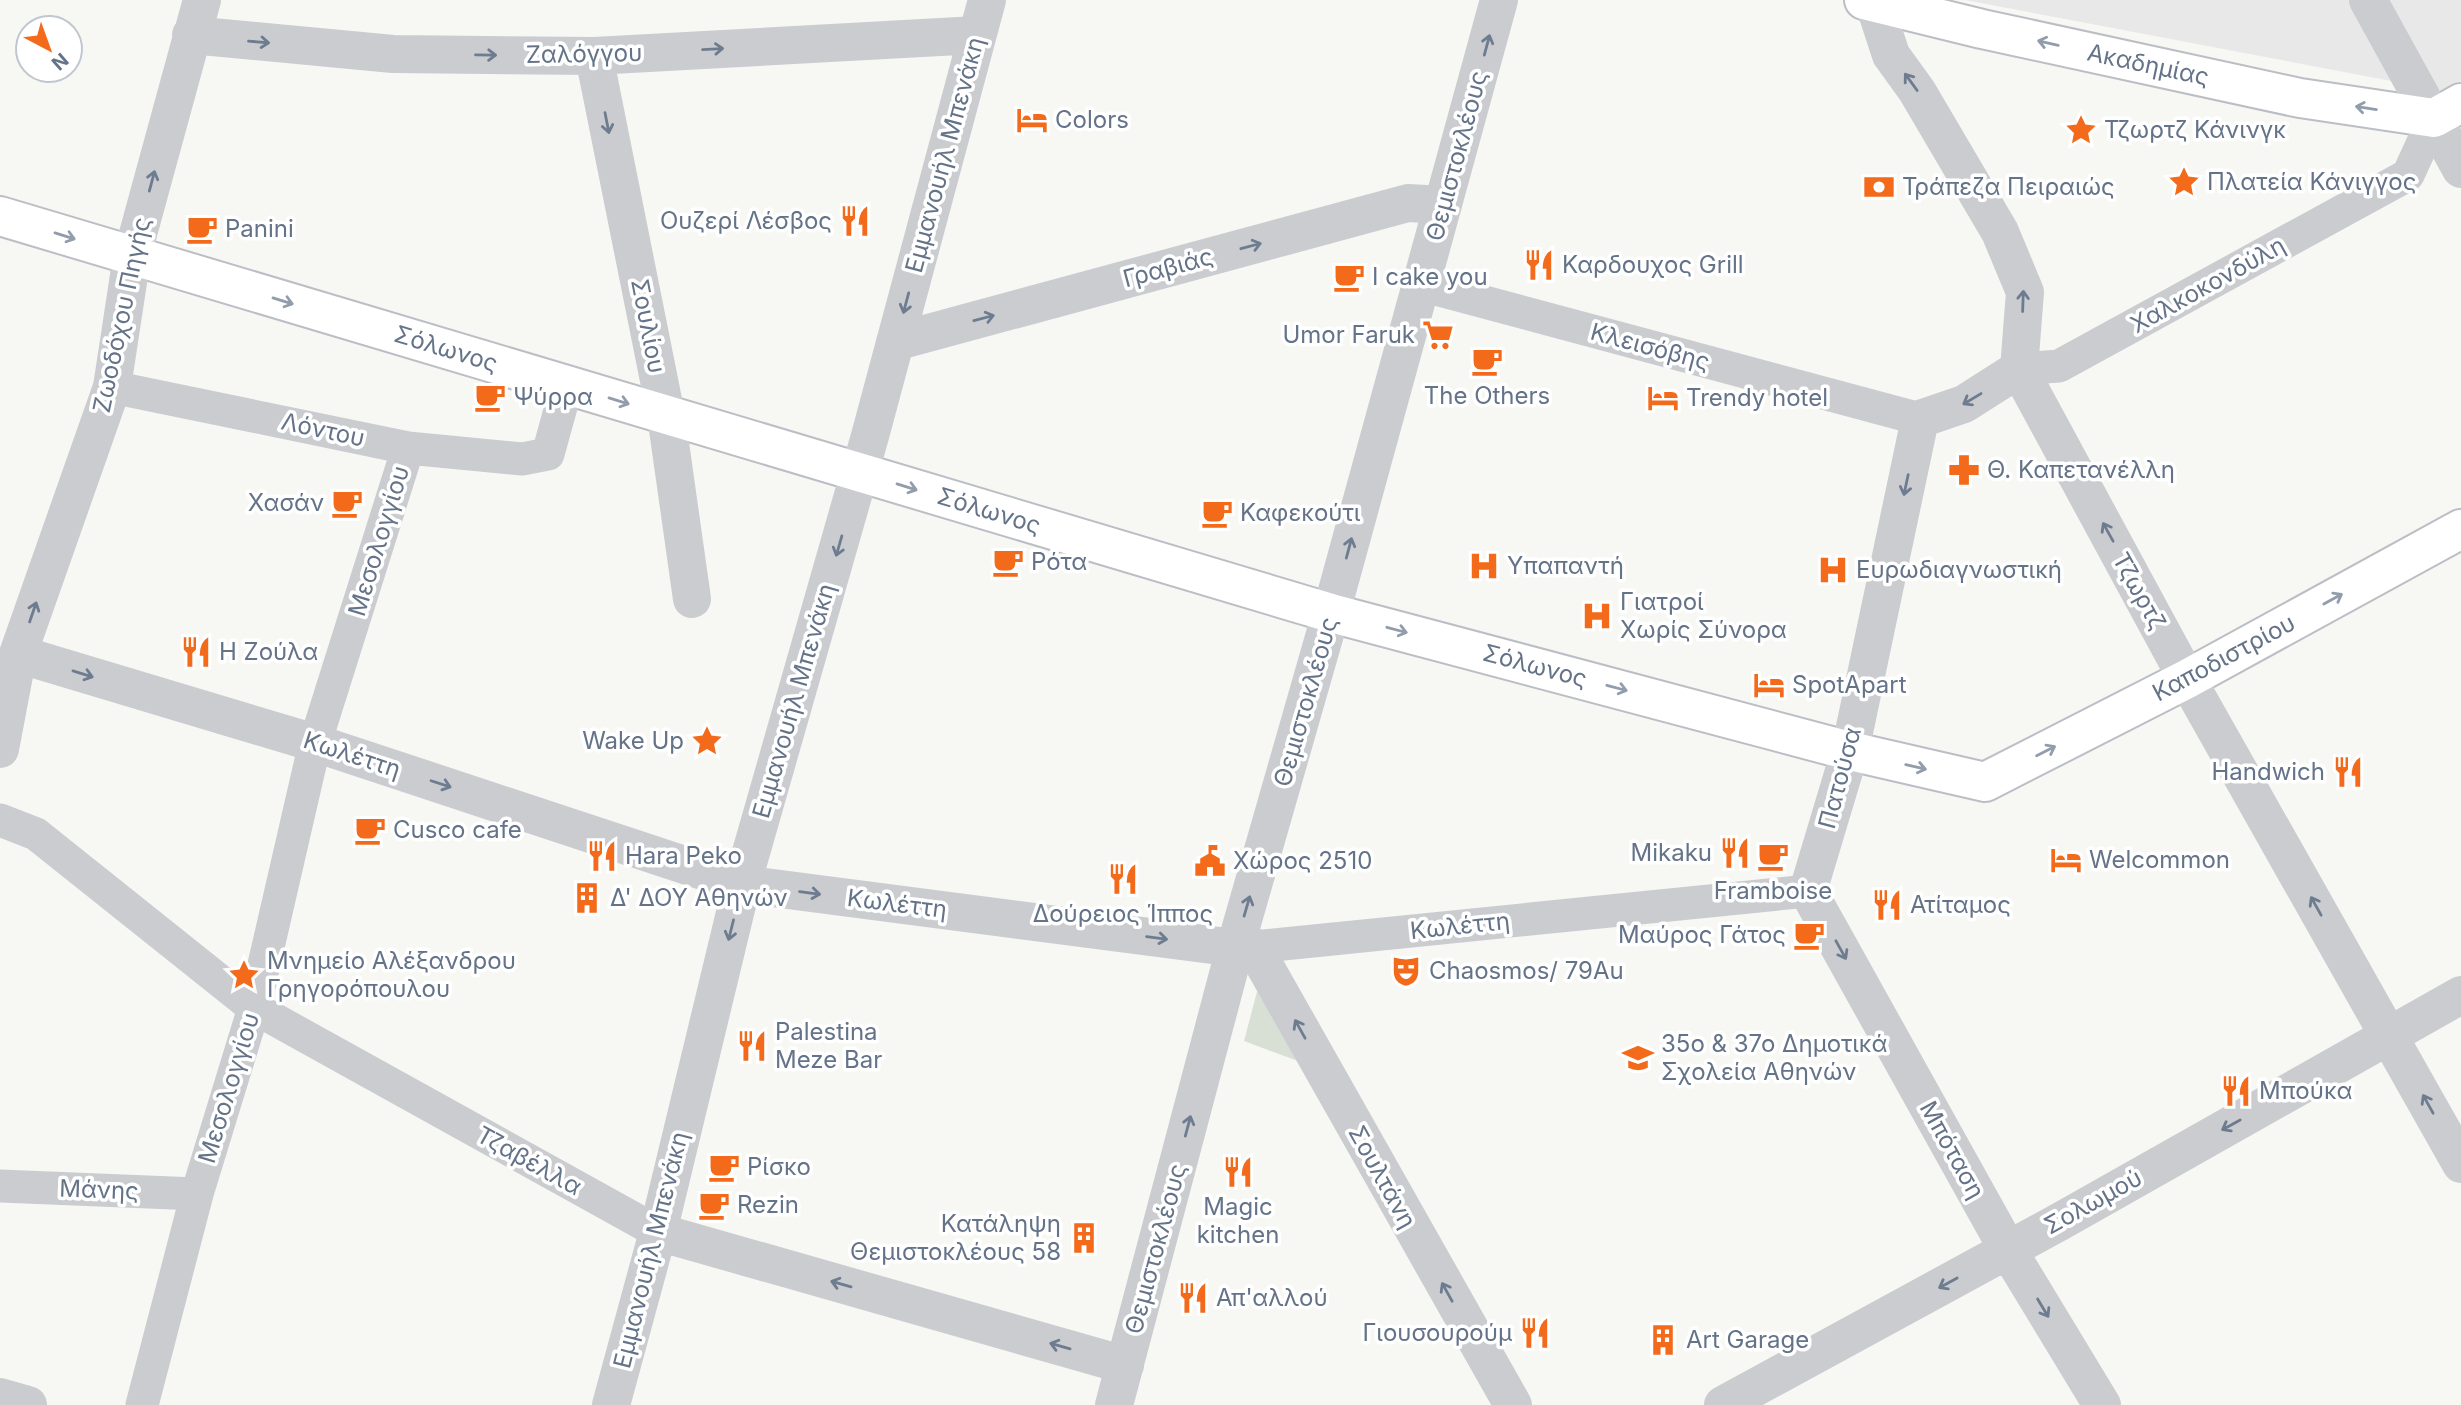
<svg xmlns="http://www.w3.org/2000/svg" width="2461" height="1405" viewBox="0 0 2461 1405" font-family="Inter,sans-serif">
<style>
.built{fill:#e8e8e8}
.green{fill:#d8e0d5}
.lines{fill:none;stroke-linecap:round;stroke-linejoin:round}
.secondary-casing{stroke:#bbbfc5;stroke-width:42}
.pedestrian{stroke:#caccd0;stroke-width:33}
.minor{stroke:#caccd0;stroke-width:38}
.tertiary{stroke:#caccd0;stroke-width:38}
.secondary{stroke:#fff;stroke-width:38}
.oneway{stroke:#6e7c8f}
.oneway2{stroke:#929dac}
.labels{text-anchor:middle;stroke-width:7;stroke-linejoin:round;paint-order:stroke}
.street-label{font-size:24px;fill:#647388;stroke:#fff}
.poi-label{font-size:24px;fill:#647388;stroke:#fff;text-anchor:start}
</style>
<rect width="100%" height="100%" fill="#f7f8f4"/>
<path class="built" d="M 1965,0 L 2461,0 L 2461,81 L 2444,91 Z"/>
<path class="green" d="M 1259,984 L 1306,1064 L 1244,1041 Z"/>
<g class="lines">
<defs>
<path id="secondary" d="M 1864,0 L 1982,29 L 2300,98 L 2434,118 L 2461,103
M 0,216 L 1331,613 L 1850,751 L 1985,782 L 2187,679 L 2461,529"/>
</defs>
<use href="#secondary" class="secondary-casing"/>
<path class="pedestrian" d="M 1421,285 L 1920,419
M 2019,369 L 2059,366 L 2408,175 L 2434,118
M 112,387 L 408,448 L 522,459 L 548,454 L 567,385
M 0,820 L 36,834 L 254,1008 L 658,1232
M 1254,947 L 1808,891
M 0,1186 L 197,1194
M 142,1405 L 197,1194 L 254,1008 L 315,743 L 408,448"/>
<path class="minor" d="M 2368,0 L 2461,169
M 1874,3 L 1891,55 L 1917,91 L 2000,232 L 2025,292 L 2019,369 L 2187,679 L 2461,1164
M 191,35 L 393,54 L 594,56 L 977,35
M 594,56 L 666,415 L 692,599
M 895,342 L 1408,203 L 1443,205
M 2019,369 L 1964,404 L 1920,419 L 1850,751 L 1808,891 L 2008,1250 L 2102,1405
M 1331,613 L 1499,0
M 18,654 L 315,743 L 742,884 L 1235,948 L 1254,947 L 1513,1405
M 0,749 L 18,654 L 112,387 L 132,256 L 202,0
M 658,1232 L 1125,1365
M 0,1397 L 28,1405
M 611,1405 L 658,1232 L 742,884 L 870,436 L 987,0
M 1723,1405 L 2061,1221 L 2461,995"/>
<path class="tertiary" d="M 1114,1405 L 1235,948 L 1331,613"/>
<use href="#secondary" class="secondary"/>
</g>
<defs><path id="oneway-shaft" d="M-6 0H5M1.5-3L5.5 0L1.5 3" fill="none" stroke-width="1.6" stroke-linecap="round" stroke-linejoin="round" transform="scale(1.75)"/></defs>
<g class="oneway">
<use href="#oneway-shaft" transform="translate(259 42) rotate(5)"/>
<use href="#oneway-shaft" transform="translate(1487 45) rotate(-75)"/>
<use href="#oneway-shaft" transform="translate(713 49) rotate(-3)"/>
<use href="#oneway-shaft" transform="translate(486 55) rotate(1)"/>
<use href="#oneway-shaft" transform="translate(1911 82) rotate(-126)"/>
<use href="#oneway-shaft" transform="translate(607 123) rotate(79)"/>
<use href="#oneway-shaft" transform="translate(152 181) rotate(-75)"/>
<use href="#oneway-shaft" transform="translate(1251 246) rotate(-15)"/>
<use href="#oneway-shaft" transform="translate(2023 301) rotate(-88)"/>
<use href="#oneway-shaft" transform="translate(906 303) rotate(105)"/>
<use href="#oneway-shaft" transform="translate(984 318) rotate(-15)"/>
<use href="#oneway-shaft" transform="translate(1972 399) rotate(149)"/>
<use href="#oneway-shaft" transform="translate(1906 485) rotate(102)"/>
<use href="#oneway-shaft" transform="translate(2108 532) rotate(-119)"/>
<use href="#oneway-shaft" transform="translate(839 546) rotate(106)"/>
<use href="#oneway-shaft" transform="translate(1349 548) rotate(-75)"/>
<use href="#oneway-shaft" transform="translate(33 612) rotate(-71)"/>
<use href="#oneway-shaft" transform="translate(83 674) rotate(17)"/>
<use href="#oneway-shaft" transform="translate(441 784) rotate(18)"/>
<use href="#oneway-shaft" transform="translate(810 893) rotate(7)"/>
<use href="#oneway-shaft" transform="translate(1247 906) rotate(-74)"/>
<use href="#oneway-shaft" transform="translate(2316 906) rotate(-119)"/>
<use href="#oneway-shaft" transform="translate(731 930) rotate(104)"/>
<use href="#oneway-shaft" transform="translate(1157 938) rotate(7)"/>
<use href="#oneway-shaft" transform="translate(1841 950) rotate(61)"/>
<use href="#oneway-shaft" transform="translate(1300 1029) rotate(-119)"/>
<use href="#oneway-shaft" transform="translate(2428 1104) rotate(-119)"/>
<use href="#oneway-shaft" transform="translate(2231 1125) rotate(151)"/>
<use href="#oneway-shaft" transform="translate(1188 1126) rotate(-75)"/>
<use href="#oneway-shaft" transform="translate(1948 1283) rotate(151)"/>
<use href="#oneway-shaft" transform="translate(841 1284) rotate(-164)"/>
<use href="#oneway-shaft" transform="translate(1447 1292) rotate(-119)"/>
<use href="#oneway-shaft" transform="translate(2043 1308) rotate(59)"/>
<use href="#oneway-shaft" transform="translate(1060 1346) rotate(-164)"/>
</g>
<g class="oneway2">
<use href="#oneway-shaft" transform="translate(2048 43) rotate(-167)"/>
<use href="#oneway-shaft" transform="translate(2366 108) rotate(-171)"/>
<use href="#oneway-shaft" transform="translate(65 236) rotate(17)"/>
<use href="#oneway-shaft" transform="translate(283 301) rotate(17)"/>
<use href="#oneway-shaft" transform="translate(619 401) rotate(17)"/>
<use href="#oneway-shaft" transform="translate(907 487) rotate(17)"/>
<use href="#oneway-shaft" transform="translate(2333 599) rotate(-29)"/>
<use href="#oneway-shaft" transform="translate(1397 630) rotate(15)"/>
<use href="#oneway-shaft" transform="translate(1617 688) rotate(15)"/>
<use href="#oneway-shaft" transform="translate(2046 751) rotate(-27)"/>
<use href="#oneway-shaft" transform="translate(1916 767) rotate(13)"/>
</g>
<defs>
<symbol id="hotel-bare" viewBox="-9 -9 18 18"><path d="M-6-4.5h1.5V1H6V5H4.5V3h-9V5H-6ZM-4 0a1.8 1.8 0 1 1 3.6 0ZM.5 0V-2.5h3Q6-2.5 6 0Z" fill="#f26a1a" stroke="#fff" stroke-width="2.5" paint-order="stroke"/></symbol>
<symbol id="sight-bare" viewBox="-9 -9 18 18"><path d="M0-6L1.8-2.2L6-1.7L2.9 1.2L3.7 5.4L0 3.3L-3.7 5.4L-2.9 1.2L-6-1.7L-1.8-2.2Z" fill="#f26a1a" stroke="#fff" stroke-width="2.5" paint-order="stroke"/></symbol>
<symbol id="bank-bare" viewBox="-9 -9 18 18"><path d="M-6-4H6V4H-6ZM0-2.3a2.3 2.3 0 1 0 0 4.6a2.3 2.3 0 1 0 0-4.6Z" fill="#f26a1a" stroke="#fff" stroke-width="2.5" paint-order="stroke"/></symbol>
<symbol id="restaurant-bare" viewBox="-9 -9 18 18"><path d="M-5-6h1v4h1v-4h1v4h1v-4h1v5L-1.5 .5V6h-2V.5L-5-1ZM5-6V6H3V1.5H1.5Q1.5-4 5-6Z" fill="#f26a1a" stroke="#fff" stroke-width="2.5" paint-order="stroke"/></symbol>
<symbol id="cafe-bare" viewBox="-9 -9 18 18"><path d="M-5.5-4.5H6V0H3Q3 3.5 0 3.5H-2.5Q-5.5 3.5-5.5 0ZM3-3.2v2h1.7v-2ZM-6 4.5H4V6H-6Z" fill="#f26a1a" stroke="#fff" stroke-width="2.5" paint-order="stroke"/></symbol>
<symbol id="supermarket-bare" viewBox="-9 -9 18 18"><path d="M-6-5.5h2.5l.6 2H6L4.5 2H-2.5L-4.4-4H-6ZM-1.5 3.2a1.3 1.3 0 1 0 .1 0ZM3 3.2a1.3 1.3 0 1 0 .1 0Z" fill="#f26a1a" stroke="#fff" stroke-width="2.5" paint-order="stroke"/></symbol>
<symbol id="pharmacy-bare" viewBox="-9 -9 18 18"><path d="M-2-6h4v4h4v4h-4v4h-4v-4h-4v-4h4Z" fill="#f26a1a" stroke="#fff" stroke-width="2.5" paint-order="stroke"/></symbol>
<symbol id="hospital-bare" viewBox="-9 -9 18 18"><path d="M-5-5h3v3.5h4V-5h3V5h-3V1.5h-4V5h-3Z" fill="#f26a1a" stroke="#fff" stroke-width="2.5" paint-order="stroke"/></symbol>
<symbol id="civic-bare" viewBox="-9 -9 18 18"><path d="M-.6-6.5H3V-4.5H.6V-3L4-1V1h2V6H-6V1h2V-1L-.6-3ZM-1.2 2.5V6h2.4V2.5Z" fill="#f26a1a" stroke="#fff" stroke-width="2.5" paint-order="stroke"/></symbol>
<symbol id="building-bare" viewBox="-9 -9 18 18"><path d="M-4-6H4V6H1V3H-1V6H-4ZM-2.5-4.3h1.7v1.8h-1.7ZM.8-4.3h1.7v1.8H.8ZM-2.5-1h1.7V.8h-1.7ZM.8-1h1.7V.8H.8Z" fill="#f26a1a" stroke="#fff" stroke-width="2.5" paint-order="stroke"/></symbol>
<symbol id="theatre-bare" viewBox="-9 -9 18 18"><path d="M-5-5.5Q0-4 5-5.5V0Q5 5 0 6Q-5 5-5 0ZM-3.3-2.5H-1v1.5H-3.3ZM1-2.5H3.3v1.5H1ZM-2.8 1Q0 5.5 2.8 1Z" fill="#f26a1a" stroke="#fff" stroke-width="2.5" paint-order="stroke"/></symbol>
<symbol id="school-bare" viewBox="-9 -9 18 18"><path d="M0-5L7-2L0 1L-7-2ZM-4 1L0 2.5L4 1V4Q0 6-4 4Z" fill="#f26a1a" stroke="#fff" stroke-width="2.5" paint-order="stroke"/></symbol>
</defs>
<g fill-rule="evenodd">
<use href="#hotel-bare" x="1010" y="98" width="44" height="44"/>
<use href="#sight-bare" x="2059" y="108" width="44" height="44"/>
<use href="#sight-bare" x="2162" y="160" width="44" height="44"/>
<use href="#bank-bare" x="1857" y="165" width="44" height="44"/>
<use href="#restaurant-bare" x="833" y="199" width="44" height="44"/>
<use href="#cafe-bare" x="180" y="207" width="44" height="44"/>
<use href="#restaurant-bare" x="1517" y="243" width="44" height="44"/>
<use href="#cafe-bare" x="1327" y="255" width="44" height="44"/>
<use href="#supermarket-bare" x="1416" y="313" width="44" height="44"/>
<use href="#cafe-bare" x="1465" y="339" width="44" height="44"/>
<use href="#cafe-bare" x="468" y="375" width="44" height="44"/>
<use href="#hotel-bare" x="1641" y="376" width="44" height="44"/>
<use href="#pharmacy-bare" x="1942" y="448" width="44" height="44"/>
<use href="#cafe-bare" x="325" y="481" width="44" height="44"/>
<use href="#cafe-bare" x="1195" y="491" width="44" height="44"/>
<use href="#cafe-bare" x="986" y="540" width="44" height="44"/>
<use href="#hospital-bare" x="1462" y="544" width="44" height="44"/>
<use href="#hospital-bare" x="1811" y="548" width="44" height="44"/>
<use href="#hospital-bare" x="1575" y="594" width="44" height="44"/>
<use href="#restaurant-bare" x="174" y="630" width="44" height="44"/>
<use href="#hotel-bare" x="1747" y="663" width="44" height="44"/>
<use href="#sight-bare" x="685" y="719" width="44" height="44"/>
<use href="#restaurant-bare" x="2326" y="750" width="44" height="44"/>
<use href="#cafe-bare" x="348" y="808" width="44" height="44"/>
<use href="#restaurant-bare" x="1713" y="831" width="44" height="44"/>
<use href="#restaurant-bare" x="580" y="834" width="44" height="44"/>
<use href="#cafe-bare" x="1751" y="834" width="44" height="44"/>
<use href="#hotel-bare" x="2044" y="838" width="44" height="44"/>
<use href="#civic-bare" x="1188" y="839" width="44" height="44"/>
<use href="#restaurant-bare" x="1101" y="857" width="44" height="44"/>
<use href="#building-bare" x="565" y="876" width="44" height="44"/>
<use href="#restaurant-bare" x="1865" y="883" width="44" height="44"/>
<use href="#cafe-bare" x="1787" y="913" width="44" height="44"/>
<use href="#theatre-bare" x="1384" y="949" width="44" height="44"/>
<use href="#sight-bare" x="222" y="953" width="44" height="44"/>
<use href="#restaurant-bare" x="730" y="1024" width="44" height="44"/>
<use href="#school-bare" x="1616" y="1036" width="44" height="44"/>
<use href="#restaurant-bare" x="2214" y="1069" width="44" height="44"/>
<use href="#cafe-bare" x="702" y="1145" width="44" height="44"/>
<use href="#restaurant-bare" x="1216" y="1150" width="44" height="44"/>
<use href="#cafe-bare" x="692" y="1183" width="44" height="44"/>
<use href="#building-bare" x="1062" y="1216" width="44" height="44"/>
<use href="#restaurant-bare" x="1171" y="1276" width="44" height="44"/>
<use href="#restaurant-bare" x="1513" y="1311" width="44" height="44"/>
<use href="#building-bare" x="1641" y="1318" width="44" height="44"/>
</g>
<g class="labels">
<g class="street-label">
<text transform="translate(584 54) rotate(-1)" y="8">Ζαλόγγου</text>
<text transform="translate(2148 65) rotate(12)" y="8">Ακαδημίας</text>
<text transform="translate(945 155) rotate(-75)" y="8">Εμμανουήλ Μπενάκη</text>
<text transform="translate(1457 156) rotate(-75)" y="8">Θεμιστοκλέους</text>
<text transform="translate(1168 268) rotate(-15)" y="8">Γραβιάς</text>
<text transform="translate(2208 285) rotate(-29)" y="8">Χαλκοκονδύλη</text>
<text transform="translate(122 315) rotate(-78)" y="8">Ζωοδόχου Πηγής</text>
<text transform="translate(648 326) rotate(79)" y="8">Σουλίου</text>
<text transform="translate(1650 347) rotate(15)" y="8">Κλεισόβης</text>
<text transform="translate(446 349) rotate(17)" y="8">Σόλωνος</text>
<text transform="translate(323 430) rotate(12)" y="8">Λόντου</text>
<text transform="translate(989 511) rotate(17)" y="8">Σόλωνος</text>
<text transform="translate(379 541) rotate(-73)" y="8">Μεσολογγίου</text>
<text transform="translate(2139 591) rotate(61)" y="8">Τζωρτζ</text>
<text transform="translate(2224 658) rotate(-28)" y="8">Καποδιστρίου</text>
<text transform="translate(1535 666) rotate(15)" y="8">Σόλωνος</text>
<text transform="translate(794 701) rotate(-74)" y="8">Εμμανουήλ Μπενάκη</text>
<text transform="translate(1306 702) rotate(-74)" y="8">Θεμιστοκλέους</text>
<text transform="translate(352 755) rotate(18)" y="8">Κωλέττη</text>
<text transform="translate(1840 778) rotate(-75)" y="8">Πατούσα</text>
<text transform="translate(897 904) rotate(7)" y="8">Κωλέττη</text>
<text transform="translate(1460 926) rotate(-6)" y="8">Κωλέττη</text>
<text transform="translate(229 1088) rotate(-73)" y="8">Μεσολογγίου</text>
<text transform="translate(1952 1150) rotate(61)" y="8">Μπόταση</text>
<text transform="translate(529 1161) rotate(29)" y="8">Τζαβέλλα</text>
<text transform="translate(1382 1177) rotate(61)" y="8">Σουλτάνη</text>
<text transform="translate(99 1190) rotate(2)" y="8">Μάνης</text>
<text transform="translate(2093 1202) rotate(-29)" y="8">Σολωμού</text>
<text transform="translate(1156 1249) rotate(-75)" y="8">Θεμιστοκλέους</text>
<text transform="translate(651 1250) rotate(-76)" y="8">Εμμανουήλ Μπενάκη</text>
</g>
<g class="poi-label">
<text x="1055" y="128">Colors</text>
<text x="2104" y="138">Τζωρτζ Κάνινγκ</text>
<text x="2207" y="190">Πλατεία Κάνιγγος</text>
<text x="1902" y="195">Τράπεζα Πειραιώς</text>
<text x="832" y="229" text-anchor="end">Ουζερί Λέσβος</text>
<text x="225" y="237">Panini</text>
<text x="1562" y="273">Καρδουχος Grill</text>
<text x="1372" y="285">I cake you</text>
<text x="1415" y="343" text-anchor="end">Umor Faruk</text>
<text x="1487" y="404" text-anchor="middle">The Οthers</text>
<text x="513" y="405">Ψύρρα</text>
<text x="1686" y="406">Trendy hotel</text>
<text x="1987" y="478">Θ. Καπετανέλλη</text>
<text x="324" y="511" text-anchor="end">Χασάν</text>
<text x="1240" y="521">Καφεκούτι</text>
<text x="1031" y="570">Ρότα</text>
<text x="1507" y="574">Υπαπαντή</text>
<text x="1856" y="578">Ευρωδιαγνωστική</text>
<text x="1620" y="610">Γιατροί<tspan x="1620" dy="28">Χωρίς Σύνορα</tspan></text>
<text x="219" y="660">Η Ζούλα</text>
<text x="1792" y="693">SpotApart</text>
<text x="684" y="749" text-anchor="end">Wake Up</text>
<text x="2325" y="780" text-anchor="end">Handwich</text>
<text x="393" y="838">Cusco cafe</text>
<text x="1712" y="861" text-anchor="end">Mikaku</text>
<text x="625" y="864">Hara Peko</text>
<text x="2089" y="868">Welcommon</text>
<text x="1233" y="869">Χώρος 2510</text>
<text x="1773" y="899" text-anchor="middle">Framboise</text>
<text x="610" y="906">Δ' ΔΟΥ Αθηνών</text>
<text x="1910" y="913">Ατίταμος</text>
<text x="1123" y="922" text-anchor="middle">Δούρειος Ίππος</text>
<text x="1786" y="943" text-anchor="end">Μαύρος Γάτος</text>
<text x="267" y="969">Μνημείο Αλέξανδρου<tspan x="267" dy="28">Γρηγορόπουλου</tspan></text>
<text x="1429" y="979">Chaosmos/ 79Au</text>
<text x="775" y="1040">Palestina<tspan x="775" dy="28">Meze Bar</tspan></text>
<text x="1661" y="1052">35ο &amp; 37ο Δημοτικά<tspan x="1661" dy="28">Σχολεία Αθηνών</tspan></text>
<text x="2259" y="1099">Μπούκα</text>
<text x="747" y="1175">Ρίσκο</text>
<text x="737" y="1213">Rezin</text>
<text x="1238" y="1215" text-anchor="middle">Magic<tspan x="1238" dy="28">kitchen</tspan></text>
<text x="1061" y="1232" text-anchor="end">Κατάληψη<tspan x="1061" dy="28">Θεμιστοκλέους 58</tspan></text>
<text x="1216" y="1306">Απ'αλλού</text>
<text x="1512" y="1341" text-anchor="end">Γιουσουρούμ</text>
<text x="1686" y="1348">Art Garage</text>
</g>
</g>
<g transform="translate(49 49) rotate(139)"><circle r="33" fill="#ffffff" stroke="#c1c7cf" stroke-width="2"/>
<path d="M0-5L12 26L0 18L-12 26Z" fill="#f26a1a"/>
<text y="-10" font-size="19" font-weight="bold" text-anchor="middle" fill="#647388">N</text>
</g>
</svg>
